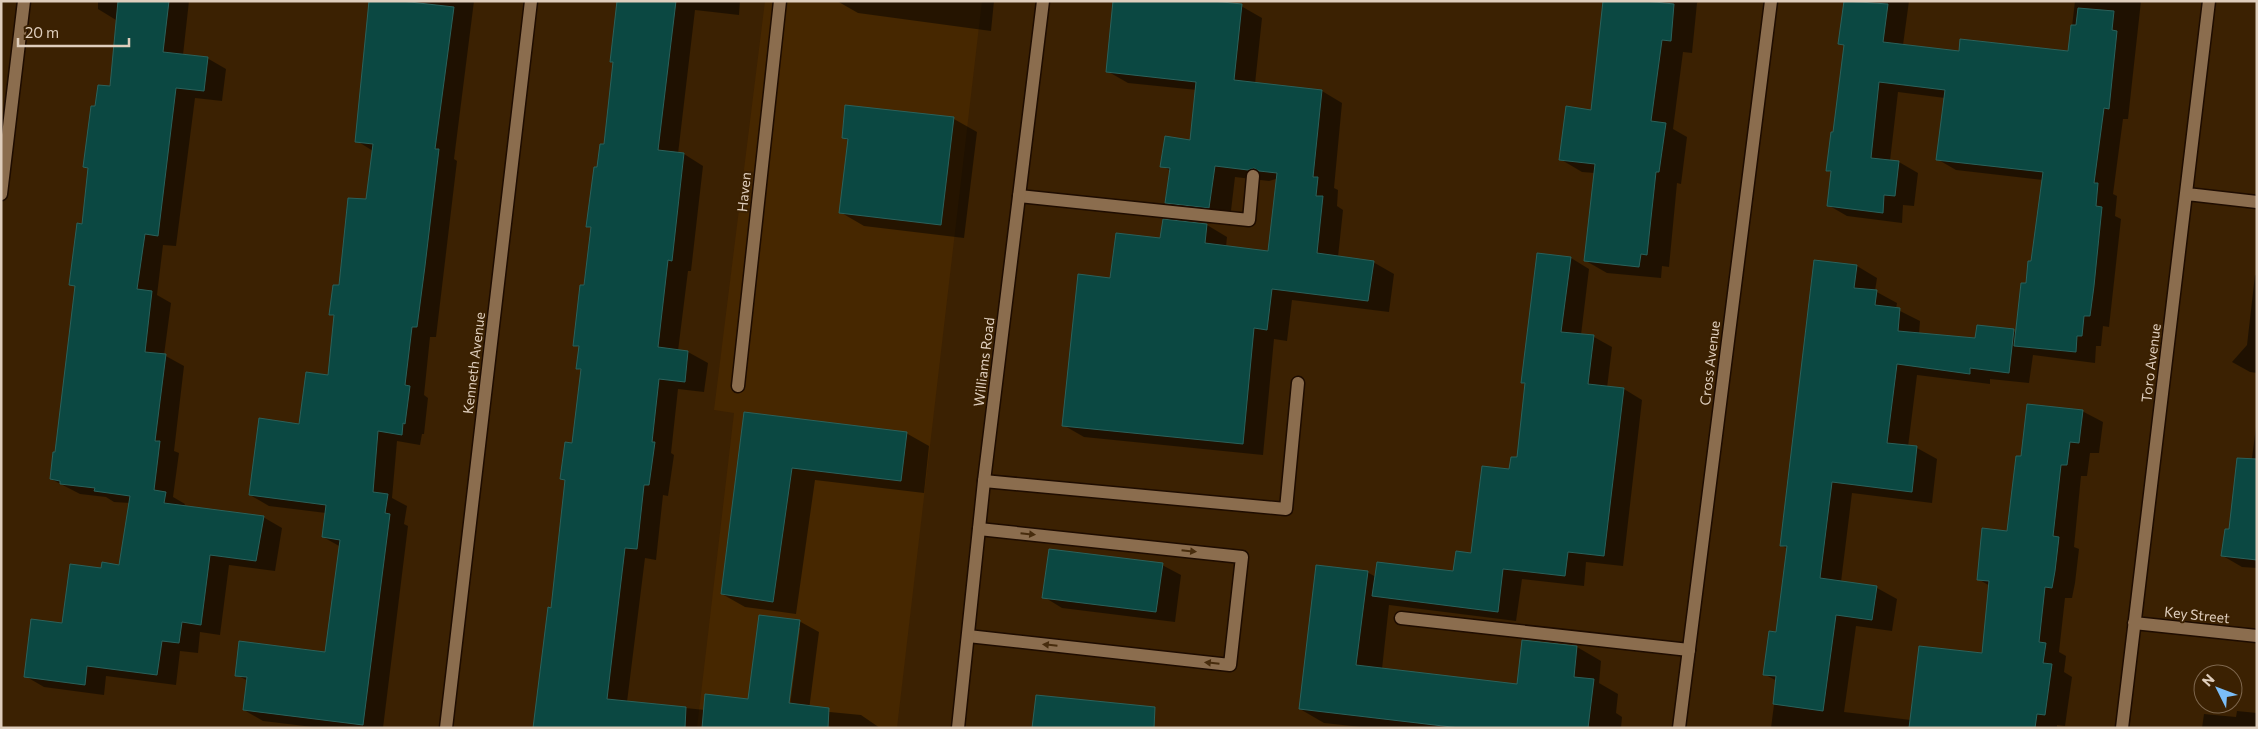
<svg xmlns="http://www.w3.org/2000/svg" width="2258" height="729" viewBox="0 0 2258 729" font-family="Commissioner,sans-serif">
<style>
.built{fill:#462700}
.shadow{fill:#0007;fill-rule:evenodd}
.building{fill:#0b4842;stroke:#2b615b}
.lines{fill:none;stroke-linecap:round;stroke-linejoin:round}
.lane-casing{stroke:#1e0c00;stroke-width:15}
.street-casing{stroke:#1e0c00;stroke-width:15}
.secondary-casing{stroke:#1e0c00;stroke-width:15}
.lane{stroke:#8b6d4e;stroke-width:12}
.street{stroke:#8b6d4e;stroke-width:12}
.secondary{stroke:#8b6d4e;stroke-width:12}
.oneway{fill:#472c0d}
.labels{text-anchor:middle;stroke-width:4;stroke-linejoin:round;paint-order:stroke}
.street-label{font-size:14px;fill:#dfcebd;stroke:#3b2102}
</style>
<rect width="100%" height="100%" fill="#3b2102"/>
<path class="built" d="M 765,1 L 982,1 L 897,728 L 697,728 L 734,413 L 714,410 Z"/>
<path class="shadow" d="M 98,1 L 189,1 L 183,55 L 207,58 L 226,69 L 222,101 L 195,98 L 176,246 L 163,245 L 157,295 L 171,303 L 164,355 L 184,366 L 174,451 L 179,453 L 173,497 L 185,504 L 184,507 L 263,517 L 282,528 L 275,571 L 229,565 L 220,635 L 200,632 L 198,653 L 180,651 L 176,685 L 106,676 L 104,695 L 44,687 L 25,676 L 103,570 L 120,567 L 130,503 L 114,502 L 106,497 L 80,494 L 51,479 L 56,453 L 76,287 L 70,284 L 83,225 L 89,169 L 84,167 L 97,107 L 111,88 L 116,20 L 98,9 Z
M 370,1 L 474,1 L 454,159 L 457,161 L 436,337 L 430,337 L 424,395 L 428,398 L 424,434 L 422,434 L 420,445 L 397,441 L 392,498 L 407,506 L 404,524 L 408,526 L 383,728 L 321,728 L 263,721 L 244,710 L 248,681 L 237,675 L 326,653 L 341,547 L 323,537 L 326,513 L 269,506 L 250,495 L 300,425 L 329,377 L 335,317 L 331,314 L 367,201 L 373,151 L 357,141 Z
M 618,1 L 740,1 L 739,15 L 695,10 L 678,154 L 684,154 L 703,166 L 691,271 L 688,271 L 678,351 L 688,352 L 708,363 L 704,392 L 678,389 L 671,453 L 674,455 L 668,496 L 663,495 L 656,560 L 645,558 L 627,702 L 705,710 L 749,700 L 799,621 L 819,632 L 809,710 L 861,715 L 880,728 L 535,728 L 552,609 L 566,481 L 562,479 L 573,444 L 582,371 L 577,368 L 580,348 L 575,345 L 592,228 L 588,226 L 598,168 L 605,145 L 615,63 L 611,61 ZM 798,628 L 800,628 L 789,713 L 787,712 Z
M 837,1 L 994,1 L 991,31 L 858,13 Z
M 1141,1 L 1223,1 L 1223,4 L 1241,6 L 1262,18 L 1255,84 L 1322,91 L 1342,103 L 1334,188 L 1338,190 L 1337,206 L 1343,210 L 1338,257 L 1373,262 L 1394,274 L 1389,312 L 1292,300 L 1287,341 L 1274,339 L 1263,455 L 1084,437 L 1063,425 L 1111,279 L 1161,240 L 1164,221 L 1207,225 L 1227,237 L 1226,247 L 1269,252 L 1278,180 L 1276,179 L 1269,181 L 1235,177 L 1230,219 L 1187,214 L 1166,202 L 1171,171 L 1162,166 L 1191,141 L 1197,90 L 1128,83 L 1107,71 Z
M 1604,1 L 1699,1 L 1697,3 L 1692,53 L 1683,52 L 1673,129 L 1687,137 L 1681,184 L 1677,183 L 1669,267 L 1662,266 L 1661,278 L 1607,273 L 1586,261 L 1595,173 L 1582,172 L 1560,159 L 1592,111 Z
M 1844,1 L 1909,1 L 1903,45 L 1960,52 L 2069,52 L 2075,1 L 2141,1 L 2128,119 L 2123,119 L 2113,194 L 2117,196 L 2115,216 L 2121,219 L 2109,327 L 2103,326 L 2101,346 L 2096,346 L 2095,363 L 2033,355 L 2029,383 L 1990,379 L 1990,384 L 1917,375 L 1908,447 L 1917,448 L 1937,459 L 1932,503 L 1852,493 L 1841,582 L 1877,588 L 1897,599 L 1892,631 L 1856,626 L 1844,712 L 1911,720 L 1983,655 L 1990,586 L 1978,579 L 2008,532 L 2022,457 L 2082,411 L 2103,422 L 2099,453 L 2090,453 L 2087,476 L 2081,476 L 2074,547 L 2079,549 L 2075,583 L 2072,598 L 2065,598 L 2059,652 L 2066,656 L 2064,672 L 2072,677 L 2065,726 L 2057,725 L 2057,728 L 1771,728 L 1777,681 L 1764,674 L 1777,634 L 1788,549 L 1781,545 L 1857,266 L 1877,278 L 1875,291 L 1897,303 L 1896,309 L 1920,321 L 1919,334 L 1976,340 L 1978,326 L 2017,332 L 2032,263 L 2043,180 L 1956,170 L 1937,159 L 1945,98 L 1898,92 L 1890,161 L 1899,162 L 1918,173 L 1914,206 L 1903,205 L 1902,223 L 1847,216 L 1828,205 L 1832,173 L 1827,170 L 1835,133 L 1845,46 L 1840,43 Z
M 954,119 L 977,132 L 964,238 L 864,226 L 840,212 L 849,141 L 843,138 Z
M 1571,258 L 1589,269 L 1581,335 L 1594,337 L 1612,347 L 1607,388 L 1624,389 L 1642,400 L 1623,566 L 1586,562 L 1584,586 L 1522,579 L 1516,621 L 1389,605 L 1382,669 L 1518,685 L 1523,641 L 1577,647 L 1601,661 L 1599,683 L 1618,694 L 1616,713 L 1622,717 L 1621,728 L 1370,728 L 1324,723 L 1300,709 L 1367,572 L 1376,577 L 1454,573 L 1472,554 L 1518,459 L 1526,385 L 1522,382 Z
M 2255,275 L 2257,276 L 2257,373 L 2250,372 L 2232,362 L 2247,345 Z
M 745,413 L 906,433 L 929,446 L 924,493 L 815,480 L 796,614 L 745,607 L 722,594 Z
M 2257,419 L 2257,568 L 2242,567 L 2223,556 L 2251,466 Z
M 1162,565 L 1181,575 L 1175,622 L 1062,608 L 1044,597 Z
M 2237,711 L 2257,713 L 2257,728 L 2202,728 L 2204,714 L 2236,717 Z"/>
<path class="building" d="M 118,1 L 169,1 L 163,52 L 208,57 L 204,91 L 176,88 L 158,236 L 145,234 L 137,289 L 152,291 L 145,352 L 166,354 L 155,441 L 160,441 L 154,490 L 166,492 L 164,503 L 264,516 L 256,561 L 210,555 L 201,625 L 182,622 L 179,643 L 162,641 L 157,675 L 87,666 L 85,685 L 24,677 L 31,619 L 62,623 L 70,564 L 101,568 L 102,562 L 119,565 L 130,496 L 94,491 L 95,488 L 60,484 L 60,481 L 50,479 L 53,452 L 55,452 L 75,286 L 69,285 L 77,223 L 82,224 L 88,168 L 83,167 L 91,106 L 95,106 L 98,85 L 110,86 Z
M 369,1 L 401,1 L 454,7 L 435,149 L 439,149 L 425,266 L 417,327 L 412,327 L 405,385 L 410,386 L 405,424 L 403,423 L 402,435 L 378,431 L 373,492 L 388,494 L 385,513 L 390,514 L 363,725 L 243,710 L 247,677 L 235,676 L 239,641 L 325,652 L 340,540 L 322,537 L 326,505 L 249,495 L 259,418 L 299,424 L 306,372 L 328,375 L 334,315 L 329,315 L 333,285 L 339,285 L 348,198 L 366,199 L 373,144 L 355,142 Z
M 617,1 L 676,1 L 658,150 L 684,153 L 672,261 L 668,260 L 658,347 L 688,351 L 685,382 L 659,379 L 652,442 L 655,442 L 649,485 L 644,485 L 637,549 L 625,548 L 607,699 L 686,707 L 685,728 L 533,728 L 548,607 L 551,608 L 565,480 L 560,479 L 565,442 L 572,443 L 581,369 L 576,369 L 579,346 L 573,346 L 580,285 L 584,285 L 591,227 L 586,227 L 594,167 L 597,167 L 600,144 L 604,144 L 613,62 L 610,62 Z
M 1113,1 L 1212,1 L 1242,4 L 1234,80 L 1322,90 L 1313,177 L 1318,177 L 1316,196 L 1323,196 L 1317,253 L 1374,261 L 1368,301 L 1272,289 L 1267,330 L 1254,328 L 1243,444 L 1062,426 L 1078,274 L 1110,278 L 1116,233 L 1160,238 L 1163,219 L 1207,224 L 1205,243 L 1268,251 L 1277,173 L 1259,171 L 1254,168 L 1248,170 L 1215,166 L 1209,208 L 1165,203 L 1170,168 L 1160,167 L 1165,136 L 1190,140 L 1196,82 L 1106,72 Z
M 1603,1 L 1645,1 L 1674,4 L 1671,41 L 1662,40 L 1651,121 L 1666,123 L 1659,172 L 1656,172 L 1647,255 L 1641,254 L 1639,267 L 1584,261 L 1595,164 L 1559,160 L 1566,106 L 1591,110 Z
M 1844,1 L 1888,4 L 1883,42 L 1959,51 L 1960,39 L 2068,51 L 2071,25 L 2076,25 L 2078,8 L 2114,11 L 2112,30 L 2117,31 L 2109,109 L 2104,108 L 2094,183 L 2098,183 L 2096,206 L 2102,207 L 2094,286 L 2090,316 L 2084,316 L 2082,336 L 2077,336 L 2076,352 L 2014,346 L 2021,283 L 2026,283 L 2028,261 L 2031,261 L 2043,172 L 1936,160 L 1945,90 L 1879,82 L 1871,158 L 1899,161 L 1895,196 L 1884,195 L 1883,213 L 1827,206 L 1831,171 L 1826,171 L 1831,132 L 1833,132 L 1844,45 L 1838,44 Z
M 845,105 L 954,117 L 941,225 L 839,213 L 848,139 L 842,138 Z
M 1537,253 L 1571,257 L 1561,332 L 1594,335 L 1588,384 L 1624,388 L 1604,556 L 1568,552 L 1565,576 L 1503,569 L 1498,612 L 1372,596 L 1377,562 L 1453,571 L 1456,551 L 1471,553 L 1482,466 L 1509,469 L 1511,457 L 1517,457 L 1525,383 L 1521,383 Z
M 1814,260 L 1857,265 L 1854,288 L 1877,290 L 1875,305 L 1900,308 L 1898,331 L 1975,338 L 1977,325 L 2014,329 L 2009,373 L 1970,368 L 1970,374 L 1897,364 L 1887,443 L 1917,446 L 1912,492 L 1832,482 L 1820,578 L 1877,586 L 1872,620 L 1836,615 L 1823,711 L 1773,704 L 1776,676 L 1763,675 L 1769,631 L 1776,632 L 1787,546 L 1780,546 Z
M 2027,404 L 2083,410 L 2079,443 L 2070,442 L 2067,465 L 2061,465 L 2053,536 L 2059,537 L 2055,571 L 2052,588 L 2045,587 L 2039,642 L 2046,643 L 2043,663 L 2052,664 L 2045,715 L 2037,714 L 2035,728 L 1909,728 L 1919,646 L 1982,653 L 1989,581 L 1977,580 L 1982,528 L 2007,531 L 2016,456 L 2021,456 Z
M 744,412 L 907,432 L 901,481 L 792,468 L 773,602 L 721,594 Z
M 2237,458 L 2257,459 L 2257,560 L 2221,556 L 2225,529 L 2229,529 Z
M 1049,549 L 1163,563 L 1156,612 L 1042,598 Z
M 1316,565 L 1368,571 L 1356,665 L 1517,684 L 1522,640 L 1577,646 L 1574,677 L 1594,679 L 1588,728 L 1460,728 L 1299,709 Z
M 759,615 L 800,620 L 789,703 L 829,708 L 828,728 L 702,728 L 705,694 L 748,699 Z
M 1036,695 L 1155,707 L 1154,728 L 1032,728 Z"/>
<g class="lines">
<defs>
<path id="lane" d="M 1019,196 L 1249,220 L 1253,176
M 738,386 L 780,1
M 984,481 L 1286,509 L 1298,383
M 1401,618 L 1689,650
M 968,636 L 1230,665 L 1242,557 L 979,529"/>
<path id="street" d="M 1,194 L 24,1
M 2187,194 L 2257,202
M 2134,623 L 2257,636
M 446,728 L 531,1
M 1679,728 L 1771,1
M 2122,728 L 2209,1"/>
<path id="secondary" d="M 958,728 L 984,481 L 1043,1"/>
</defs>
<use href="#lane" class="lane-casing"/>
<use href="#street" class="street-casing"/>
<use href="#secondary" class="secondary-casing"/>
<use href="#lane" class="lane"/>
<use href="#street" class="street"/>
<use href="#secondary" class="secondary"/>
</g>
<defs><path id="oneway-solid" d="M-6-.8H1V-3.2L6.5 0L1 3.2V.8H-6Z" transform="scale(1.25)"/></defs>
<g class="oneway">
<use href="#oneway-solid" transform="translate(1028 534) rotate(6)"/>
<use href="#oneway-solid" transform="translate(1189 551) rotate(6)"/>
<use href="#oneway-solid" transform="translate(1050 645) rotate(-174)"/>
<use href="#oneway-solid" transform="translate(1212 663) rotate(-174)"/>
</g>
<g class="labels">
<g class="street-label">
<text transform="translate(744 192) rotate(-84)" y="5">Haven</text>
<text transform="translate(984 362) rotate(-83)" y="5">Williams Road</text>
<text transform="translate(474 363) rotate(-83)" y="5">Kenneth Avenue</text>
<text transform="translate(1710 363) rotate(-83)" y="5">Cross Avenue</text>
<text transform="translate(2151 363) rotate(-83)" y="5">Toro Avenue</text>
<text transform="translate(2197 615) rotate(6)" y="5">Key Street</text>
</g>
</g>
<rect width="2258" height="729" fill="none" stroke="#dfcebd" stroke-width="5"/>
<g transform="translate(2218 689) rotate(312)"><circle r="24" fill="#3b2102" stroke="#7d664d"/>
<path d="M0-4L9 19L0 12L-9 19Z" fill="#7bbef8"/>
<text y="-8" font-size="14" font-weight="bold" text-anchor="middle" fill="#dfcebd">N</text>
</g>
<path d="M18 38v8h111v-8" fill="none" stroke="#dfcebd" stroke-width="2.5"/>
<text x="25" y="38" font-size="15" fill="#dfcebd" stroke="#3b2102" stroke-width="4" paint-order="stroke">20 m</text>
</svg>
